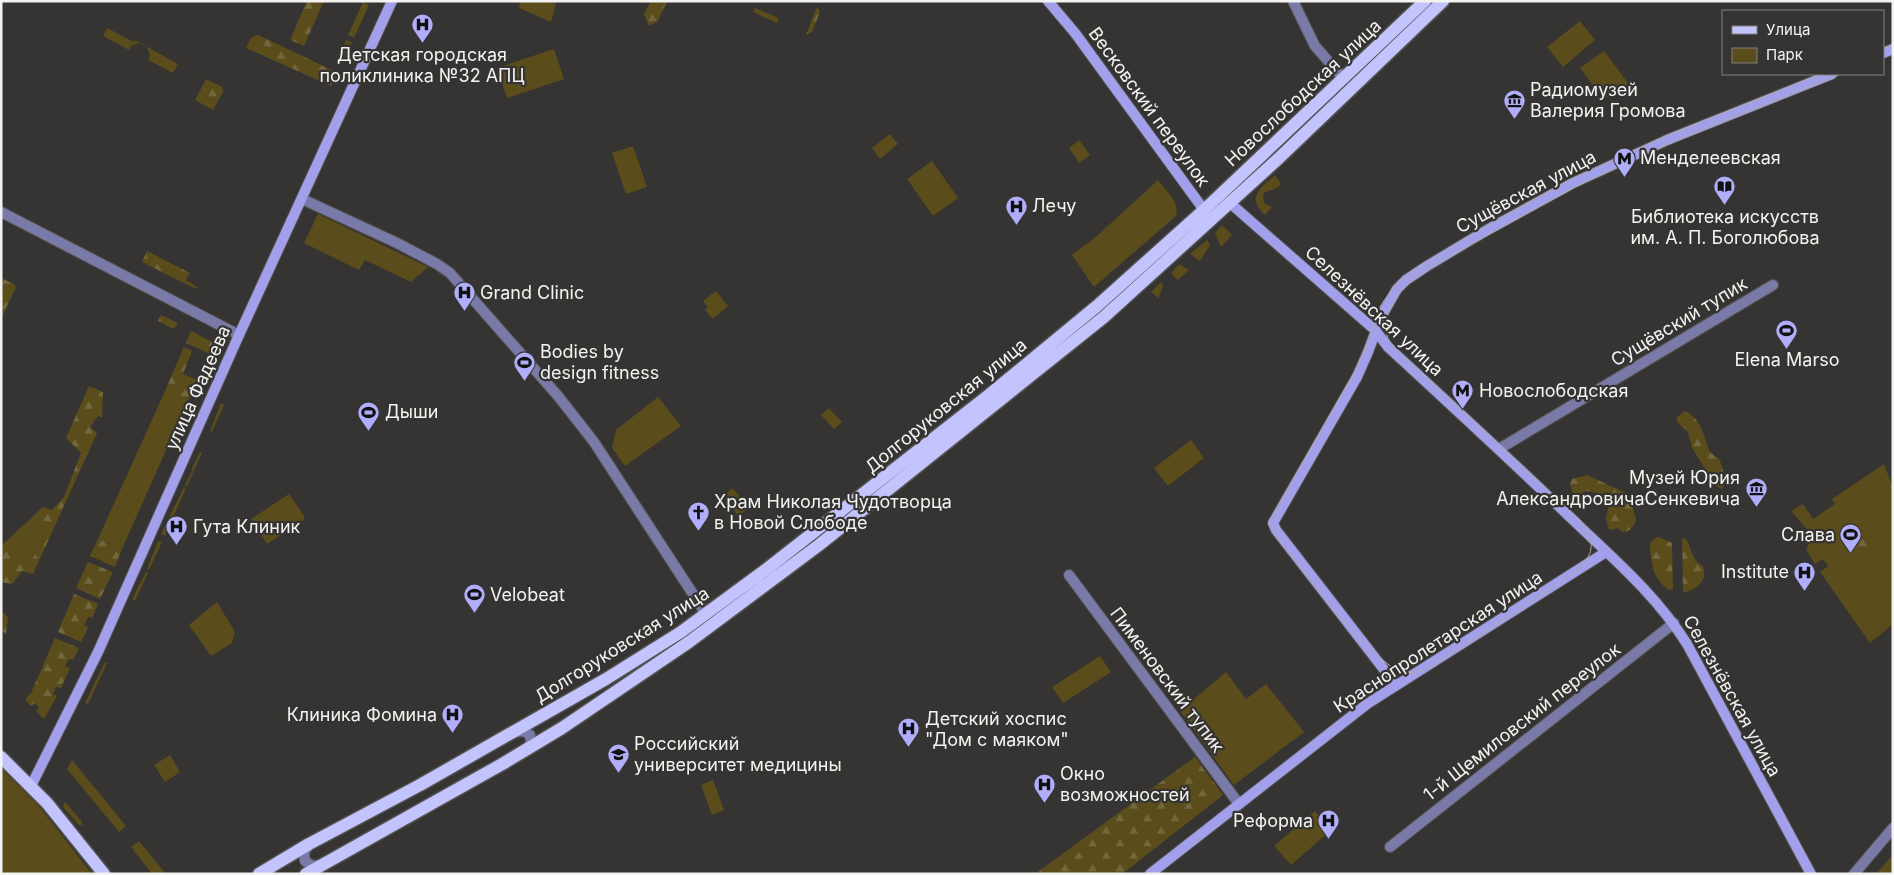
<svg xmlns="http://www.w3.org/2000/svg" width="1894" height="875" viewBox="0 0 1894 875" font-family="Inter,sans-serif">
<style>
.green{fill:#5a4d1b}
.forest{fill:url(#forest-firs);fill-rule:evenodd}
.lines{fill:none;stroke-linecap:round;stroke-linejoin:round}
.street-casing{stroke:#535351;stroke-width:12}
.secondary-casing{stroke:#535351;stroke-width:12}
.primary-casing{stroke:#535351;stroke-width:15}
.street{stroke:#7a7aa8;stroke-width:10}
.secondary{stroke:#a2a0ea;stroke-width:10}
.primary{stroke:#c3c3fd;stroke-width:12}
.tram{stroke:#aaaaa8;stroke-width:1}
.labels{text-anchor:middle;stroke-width:4.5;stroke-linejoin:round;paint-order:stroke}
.poi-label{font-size:18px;fill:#f3f3f1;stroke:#353432;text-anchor:start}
.street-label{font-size:18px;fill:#f3f3f1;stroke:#353432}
</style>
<defs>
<pattern id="forest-firs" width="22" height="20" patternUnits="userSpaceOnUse" patternTransform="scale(1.25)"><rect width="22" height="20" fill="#5a4d1b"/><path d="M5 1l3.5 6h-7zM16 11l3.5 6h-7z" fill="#72673d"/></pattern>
</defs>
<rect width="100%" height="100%" fill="#353432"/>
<path class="green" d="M 521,1 L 550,1 L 556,4 L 551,22 L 519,8 Z
M 363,2 L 369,5 L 354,38 L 348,35 Z
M 755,8 L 779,18 L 777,23 L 753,12 Z
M 1580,21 L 1595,40 L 1563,67 L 1547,47 Z
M 107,28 L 134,42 L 135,40 L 178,64 L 173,73 L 148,60 L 150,55 L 147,47 L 139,43 L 131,46 L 129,50 L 103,36 Z
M 346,40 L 352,42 L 341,64 L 335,62 Z
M 554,49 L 564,79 L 507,98 L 497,68 Z
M 1604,51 L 1631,87 L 1603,99 L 1580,68 Z
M 890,134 L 898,144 L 880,159 L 872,148 Z
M 1079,140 L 1090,155 L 1079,163 L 1069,148 Z
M 633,146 L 647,187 L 626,194 L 612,153 Z
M 932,161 L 958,198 L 933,216 L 907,179 Z
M 1275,175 L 1281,184 C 1279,186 1277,188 1274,189 C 1266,192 1260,191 1265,204 L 1272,207 L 1265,215 C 1245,197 1261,188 1275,175 Z
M 1158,180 C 1166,191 1180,202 1176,216 L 1094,287 L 1072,255 L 1097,236 Z
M 318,214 L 428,267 L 411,282 L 365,260 L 359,270 L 304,243 Z
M 1222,225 L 1232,235 L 1221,247 L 1215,233 Z
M 1207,240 L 1210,245 L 1200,261 L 1191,255 L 1191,253 Z
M 1179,264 L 1189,270 L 1178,280 L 1171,274 Z
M 1161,282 L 1163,286 L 1158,298 L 1151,292 Z
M 716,291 L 728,306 L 713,319 L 705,310 L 708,307 L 703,301 Z
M 165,391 L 188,401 L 122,549 L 98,539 Z
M 658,397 L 681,426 L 625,466 L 612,448 L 616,430 Z
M 221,403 L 224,405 L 212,432 L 210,431 Z
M 829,408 L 842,422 L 834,429 L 821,415 Z
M 1191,440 L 1204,458 L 1168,486 L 1154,468 Z
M 200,452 L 202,453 L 187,486 L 185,485 L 193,469 L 192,468 Z
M 1884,464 L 1893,488 L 1893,624 L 1870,643 L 1820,572 L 1828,566 L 1823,559 L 1815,564 L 1806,550 L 1812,535 L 1791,511 L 1803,504 L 1813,519 L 1835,504 L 1832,499 Z
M 184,487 L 186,488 L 165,536 L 161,534 Z
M 733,488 L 748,509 L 738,516 L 723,495 Z
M 289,494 L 304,516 L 304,520 L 267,544 L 251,519 Z
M 34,523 L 47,531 L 31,562 L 8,548 Z
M 158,541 L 162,542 L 149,570 L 147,569 Z
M 146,572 L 148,573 L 135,601 L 133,600 L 133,597 Z
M 217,602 L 235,632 L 232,643 L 211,656 L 189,625 Z
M 1100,656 L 1111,672 L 1063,703 L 1052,687 Z
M 105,662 L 107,663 L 88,704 L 85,703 Z
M 1226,672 L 1246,699 L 1266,684 L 1304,732 L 1234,785 L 1180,711 Z
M 170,755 L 180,772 L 165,782 L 154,765 Z
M 72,760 L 126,826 L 119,832 L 67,769 Z
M 1,768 L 38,805 L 92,874 L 1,874 Z
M 713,780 L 724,810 L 712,815 L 701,785 Z
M 64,803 L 66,803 L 82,822 L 82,825 L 79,825 L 63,807 Z
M 1315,811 L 1331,830 L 1291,865 L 1274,846 Z
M 139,841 L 166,874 L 152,874 L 131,847 Z
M 1893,855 L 1893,874 L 1876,874 Z"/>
<path class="forest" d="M 307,1 L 324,1 L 304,46 L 290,40 Z
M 651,1 L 667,1 L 658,21 L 649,26 L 644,14 Z
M 817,7 L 820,12 L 812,32 L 806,35 Z
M 258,35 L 338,73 L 331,86 L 246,48 L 251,38 Z
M 206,79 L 222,87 L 223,92 L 213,110 L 195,100 Z
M 147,251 L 190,273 L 186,280 L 197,287 L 196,289 L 142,262 Z
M 1,278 L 14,284 L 16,287 L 1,319 Z
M 161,315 L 178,323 L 174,329 L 158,321 Z
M 191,331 L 212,342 L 212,348 L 210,354 L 186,343 Z
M 184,347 L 192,351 L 183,374 L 197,380 L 188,401 L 165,391 Z
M 89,386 L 103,392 L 102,417 L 98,416 L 90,427 L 97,433 L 33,574 L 22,571 L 12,584 L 1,582 L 1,546 L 43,507 L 52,510 L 64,497 L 81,453 L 66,438 ZM 34,523 L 47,531 L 31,562 L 9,548 Z
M 1685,411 C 1700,417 1704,436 1709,450 C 1711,455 1718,456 1720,461 C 1722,467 1724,473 1727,480 L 1722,489 L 1716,486 L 1692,448 L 1688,432 L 1678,423 L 1676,418 Z
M 1587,475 L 1626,493 L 1630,497 L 1636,519 C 1634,526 1631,532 1622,532 L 1618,528 L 1609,530 L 1606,519 L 1610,499 L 1607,495 L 1602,494 L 1586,491 L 1577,498 L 1573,495 L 1570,484 L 1572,479 Z
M 1855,523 L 1862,526 L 1869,531 C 1872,547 1863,552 1849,553 L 1844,550 L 1840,537 L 1845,529 Z
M 1659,537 L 1672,543 L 1673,589 L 1668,590 C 1663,585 1658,580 1655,574 C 1653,570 1653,568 1652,563 C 1651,554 1645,539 1659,537 Z
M 1682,538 L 1686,539 C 1692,549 1692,561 1703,566 C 1708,582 1698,587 1685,593 L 1683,591 Z
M 98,539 L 122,549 L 115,567 L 90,556 Z
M 88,562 L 113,572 L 100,599 L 76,588 Z
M 74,594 L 98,604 L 92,618 L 88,617 L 84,625 L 88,627 L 81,642 L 58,632 Z
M 1,611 L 8,617 L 6,634 L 1,630 Z
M 55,638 L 79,648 L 73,660 L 69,659 L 65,666 L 70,668 L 61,688 L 56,687 L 53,694 L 57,696 L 44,719 L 36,711 L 39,708 L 35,703 L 31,706 L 25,699 L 31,693 Z
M 1195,757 L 1223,795 L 1122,874 L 1035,874 Z"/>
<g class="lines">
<defs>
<path id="street" d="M 1293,1 L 1315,46 L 1344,79
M 302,199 L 397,243 L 437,264 L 450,273 L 558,396 L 594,442 L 706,614
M 1,212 L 239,335
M 1499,449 L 1773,285
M 1069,575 L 1239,804
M 515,732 L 524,731 L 530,735 L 531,743 L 526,750
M 309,844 L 304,852 L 305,861 L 312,866 L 321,865
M 1390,847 L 1674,623
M 1854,874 L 1893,828"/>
<path id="secondary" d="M 1048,1 L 1075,33 L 1204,210
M 1883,53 L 1893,49
M 1230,203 L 1375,330 L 1388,347 C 1451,405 1513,462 1574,521 C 1615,560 1657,596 1687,644 L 1811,874
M 1396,685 L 1276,530 L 1273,523 L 1357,377 L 1368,352 L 1381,317 L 1397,289 L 1406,280 L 1427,266 L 1487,230 L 1573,183 L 1667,140 L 1832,74
M 31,786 L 98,652 L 239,335 L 392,1
M 1150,874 L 1367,704 L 1606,552"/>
<path id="primary" d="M 1,757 L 47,803 L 104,874
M 259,874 L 309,844 L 420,785 L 606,679 L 681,632 L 768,568 L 989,395 L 1097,306 L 1204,210 L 1425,1
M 306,874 L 504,763 L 562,728 L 689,642 L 819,545 L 1104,317 L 1279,158 L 1443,1"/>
</defs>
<use href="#street" class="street-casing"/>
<use href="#secondary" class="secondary-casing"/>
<use href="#primary" class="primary-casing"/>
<use href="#street" class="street"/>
<use href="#secondary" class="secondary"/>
<use href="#primary" class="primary"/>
<path class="tram" d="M 1883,49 L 1893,45
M 1821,74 L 1666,136 L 1571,179 L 1464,239 L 1396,284 L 1381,305 L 1371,336 L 1356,369 L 1283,497 L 1271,522 L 1276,534 C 1307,574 1335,615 1372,650 C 1381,658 1390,669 1403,671 C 1416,675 1424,670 1435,664 L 1564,580 C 1589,561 1602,549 1580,520 L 1395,349 L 1388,339 L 1384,323 L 1398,292 L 1411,281 L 1441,261 L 1577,186 L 1686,136 L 1841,74"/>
</g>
<defs>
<symbol id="hospital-pin" viewBox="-11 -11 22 30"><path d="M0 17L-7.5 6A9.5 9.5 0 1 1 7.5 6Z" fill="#b0aefa" stroke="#353432"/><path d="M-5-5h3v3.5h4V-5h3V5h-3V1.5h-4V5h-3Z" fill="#111"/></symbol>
<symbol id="museum-pin" viewBox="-11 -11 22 30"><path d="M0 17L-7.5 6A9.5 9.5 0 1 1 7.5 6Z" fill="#b0aefa" stroke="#353432"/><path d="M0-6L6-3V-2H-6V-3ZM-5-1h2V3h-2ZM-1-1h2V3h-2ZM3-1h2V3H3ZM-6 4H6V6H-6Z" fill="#111"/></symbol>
<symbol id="metro-pin" viewBox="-11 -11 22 30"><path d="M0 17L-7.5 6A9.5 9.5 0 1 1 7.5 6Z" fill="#b0aefa" stroke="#353432"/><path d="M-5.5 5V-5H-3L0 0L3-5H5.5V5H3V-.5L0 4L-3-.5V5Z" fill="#111"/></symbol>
<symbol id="library-pin" viewBox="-11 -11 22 30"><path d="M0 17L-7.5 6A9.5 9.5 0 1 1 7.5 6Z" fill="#b0aefa" stroke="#353432"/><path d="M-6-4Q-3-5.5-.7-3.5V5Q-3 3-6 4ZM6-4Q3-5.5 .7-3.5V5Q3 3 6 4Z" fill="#111"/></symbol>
<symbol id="stadium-pin" viewBox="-11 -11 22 30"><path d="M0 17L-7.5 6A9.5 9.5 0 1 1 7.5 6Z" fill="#b0aefa" stroke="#353432"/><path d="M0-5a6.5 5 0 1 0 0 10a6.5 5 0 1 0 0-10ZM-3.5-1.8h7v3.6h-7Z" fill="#111"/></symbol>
<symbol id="church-pin" viewBox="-11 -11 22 30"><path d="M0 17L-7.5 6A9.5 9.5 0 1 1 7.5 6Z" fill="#b0aefa" stroke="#353432"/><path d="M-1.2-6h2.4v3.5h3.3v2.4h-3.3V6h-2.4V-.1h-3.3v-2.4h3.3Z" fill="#111"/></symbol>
<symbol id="university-pin" viewBox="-11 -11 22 30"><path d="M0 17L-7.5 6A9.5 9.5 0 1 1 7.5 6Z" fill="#b0aefa" stroke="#353432"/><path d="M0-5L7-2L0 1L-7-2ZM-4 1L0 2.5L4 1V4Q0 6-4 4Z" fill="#111"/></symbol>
</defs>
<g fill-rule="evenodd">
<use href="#hospital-pin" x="410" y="12" width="25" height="34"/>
<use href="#museum-pin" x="1502" y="88" width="25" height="34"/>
<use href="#metro-pin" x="1612" y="146" width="25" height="34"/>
<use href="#library-pin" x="1712" y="174" width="25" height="34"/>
<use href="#hospital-pin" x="1004" y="194" width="25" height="34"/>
<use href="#hospital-pin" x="452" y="280" width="25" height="34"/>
<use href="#stadium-pin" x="1774" y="318" width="25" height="34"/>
<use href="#stadium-pin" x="512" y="350" width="25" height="34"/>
<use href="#metro-pin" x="1450" y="378" width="25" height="34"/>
<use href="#stadium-pin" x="356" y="400" width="25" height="34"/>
<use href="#museum-pin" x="1744" y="476" width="25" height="34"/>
<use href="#church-pin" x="686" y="500" width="25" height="34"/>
<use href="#hospital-pin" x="164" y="514" width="25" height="34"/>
<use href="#stadium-pin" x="1838" y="522" width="25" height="34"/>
<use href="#hospital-pin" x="1792" y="560" width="25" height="34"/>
<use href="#stadium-pin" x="462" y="582" width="25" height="34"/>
<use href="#hospital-pin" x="440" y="702" width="25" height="34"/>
<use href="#hospital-pin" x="896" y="716" width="25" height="34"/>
<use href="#university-pin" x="606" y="742" width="25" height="34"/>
<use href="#hospital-pin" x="1032" y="772" width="25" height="34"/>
<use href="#hospital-pin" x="1316" y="808" width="25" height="34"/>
</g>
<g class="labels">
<g class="poi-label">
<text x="422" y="61" text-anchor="middle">Детская городская<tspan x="422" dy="21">поликлиника №32 АПЦ</tspan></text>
<text x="1530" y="96">Радиомузей<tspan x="1530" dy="21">Валерия Громова</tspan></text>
<text x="1640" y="164">Менделеевская</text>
<text x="1032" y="212">Лечу</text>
<text x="1725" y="223" text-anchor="middle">Библиотека искусств<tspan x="1725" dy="21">им. А. П. Боголюбова</tspan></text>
<text x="480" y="299">Grand Clinic</text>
<text x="540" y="358">Bodies by<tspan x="540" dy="21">design fitness</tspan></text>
<text x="1787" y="366" text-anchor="middle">Elena Marso</text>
<text x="1479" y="397">Новослободская</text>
<text x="385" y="418">Дыши</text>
<text x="1740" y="484" text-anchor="end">Музей Юрия<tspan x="1740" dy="21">АлександровичаСенкевича</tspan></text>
<text x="714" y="508">Храм Николая Чудотворца<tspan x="714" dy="21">в Новой Слободе</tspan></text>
<text x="193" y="533">Гута Клиник</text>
<text x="1835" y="541" text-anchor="end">Слава</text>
<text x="1789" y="578" text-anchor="end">Institute</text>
<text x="490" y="601">Velobeat</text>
<text x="437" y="721" text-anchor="end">Клиника Фомина</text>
<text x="925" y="725">Детский хоспис<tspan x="925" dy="21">"Дом с маяком"</tspan></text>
<text x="634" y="750">Российский<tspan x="634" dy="21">университет медицины</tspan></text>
<text x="1060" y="780">Окно<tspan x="1060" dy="21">возможностей</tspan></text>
<text x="1313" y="827" text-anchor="end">Реформа</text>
</g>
<g class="street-label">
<text transform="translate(1303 93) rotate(-43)" y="6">Новослободская улица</text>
<text transform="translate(1149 107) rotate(54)" y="6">Весковский переулок</text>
<text transform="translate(1526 192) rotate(-28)" y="6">Сущёвская улица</text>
<text transform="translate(1374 311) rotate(43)" y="6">Селезнёвская улица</text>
<text transform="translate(1679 322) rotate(-31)" y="6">Сущёвский тупик</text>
<text transform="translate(198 388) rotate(-66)" y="6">улица Фадеева</text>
<text transform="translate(946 406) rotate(-39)" y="6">Долгоруковская улица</text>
<text transform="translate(1438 642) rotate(-33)" y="6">Краснопролетарская улица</text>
<text transform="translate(622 645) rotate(-32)" y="6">Долгоруковская улица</text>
<text transform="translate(1167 680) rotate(53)" y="6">Пименовский тупик</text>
<text transform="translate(1732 696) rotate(61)" y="6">Селезнёвская улица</text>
<text transform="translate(1522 722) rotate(-38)" y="6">1-й Щемиловский переулок</text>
</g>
</g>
<rect width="1894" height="875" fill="none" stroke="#f3f3f1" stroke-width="5"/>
<rect x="1722" y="10" width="162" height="65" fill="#353432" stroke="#81807e"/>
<rect x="1732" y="26" width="25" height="8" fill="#c3c3fd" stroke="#81807e"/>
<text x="1766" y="35" font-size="15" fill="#f3f3f1">Улица</text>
<rect x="1732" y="48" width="25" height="15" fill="#5a4d1b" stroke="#81807e"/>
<text x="1766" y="60" font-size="15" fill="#f3f3f1">Парк</text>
</svg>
